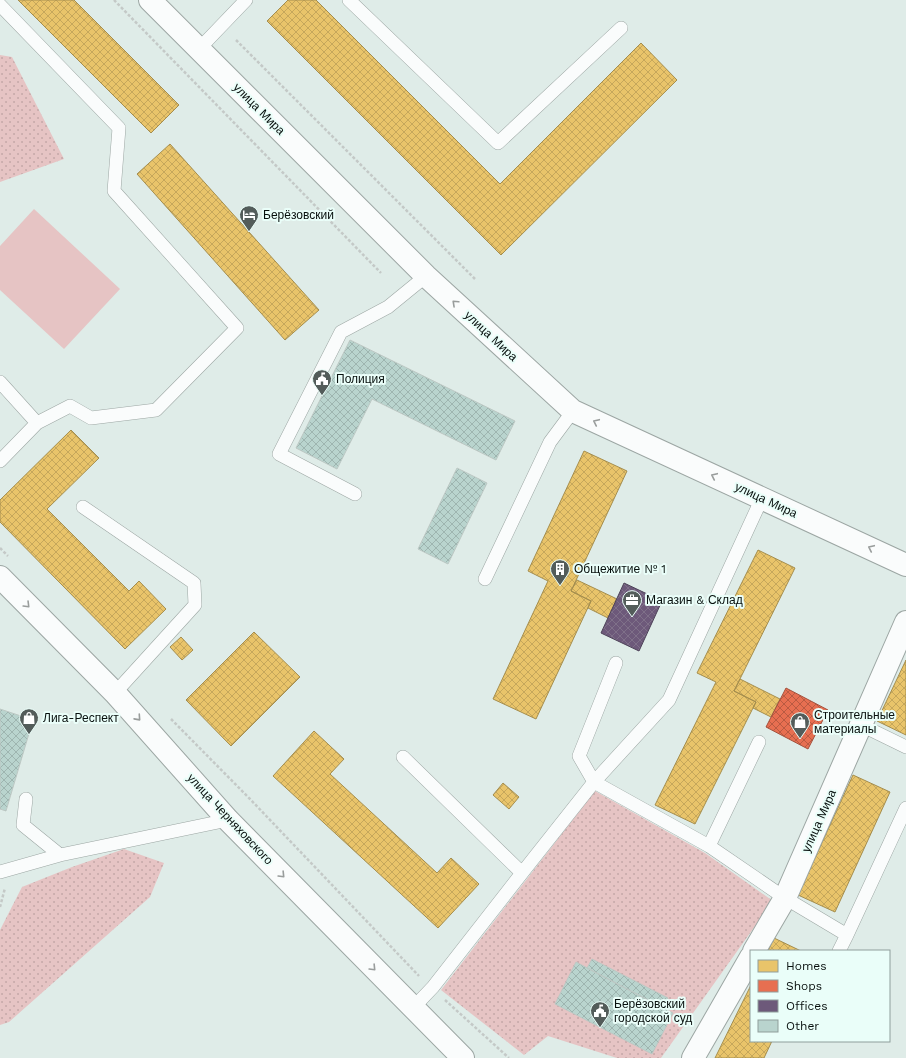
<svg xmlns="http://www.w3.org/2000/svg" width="906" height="1058" viewBox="0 0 906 1058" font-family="'Work Sans',sans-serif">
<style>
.grass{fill:url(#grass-dots)}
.pitch{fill:#e6c4c4}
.homes{fill:url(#homes-cross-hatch);stroke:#a58e4e}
.shops{fill:url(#shops-cross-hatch);stroke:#a4523d}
.offices{fill:url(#offices-cross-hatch);stroke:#4e4359}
.building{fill:url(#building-cross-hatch);stroke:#bdc8c4}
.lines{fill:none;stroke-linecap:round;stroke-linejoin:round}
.service-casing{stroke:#9ca6a3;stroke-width:14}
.minor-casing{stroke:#9ca6a3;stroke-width:24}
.path{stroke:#c4c9c7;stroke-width:2.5;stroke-dasharray:3 2;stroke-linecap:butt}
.service{stroke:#fafcfc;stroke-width:13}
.minor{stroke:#fafcfc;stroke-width:22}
.oneway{stroke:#999d9c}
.labels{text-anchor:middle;stroke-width:4;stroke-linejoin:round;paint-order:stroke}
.street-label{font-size:12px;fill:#070f0d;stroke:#eafef9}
.poi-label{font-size:12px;fill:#070f0d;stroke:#eafef9;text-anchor:start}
</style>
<defs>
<pattern id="grass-dots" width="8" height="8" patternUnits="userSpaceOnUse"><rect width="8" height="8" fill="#e6c4c4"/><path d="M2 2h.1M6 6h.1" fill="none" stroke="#c4a7a7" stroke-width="1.8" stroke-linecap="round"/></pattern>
<pattern id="homes-cross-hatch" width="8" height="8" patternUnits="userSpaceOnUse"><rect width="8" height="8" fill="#e9c46a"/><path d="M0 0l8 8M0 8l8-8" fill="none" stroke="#c6a75b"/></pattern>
<pattern id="shops-cross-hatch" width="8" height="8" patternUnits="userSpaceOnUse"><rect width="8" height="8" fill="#e76f51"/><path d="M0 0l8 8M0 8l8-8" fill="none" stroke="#b95a42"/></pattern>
<pattern id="offices-cross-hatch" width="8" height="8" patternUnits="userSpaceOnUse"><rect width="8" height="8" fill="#6d597a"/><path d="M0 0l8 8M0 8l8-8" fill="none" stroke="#7f7089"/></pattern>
<pattern id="building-cross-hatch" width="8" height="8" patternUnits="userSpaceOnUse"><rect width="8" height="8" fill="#b9d4ce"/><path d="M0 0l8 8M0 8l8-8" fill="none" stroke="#9eb5b0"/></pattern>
</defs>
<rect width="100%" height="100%" fill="#dfece8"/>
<path class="grass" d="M 0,55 L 12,57 L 64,159 L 0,182 Z
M 595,791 L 705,853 L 773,901 L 661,1058 L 617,1058 L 548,1036 L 524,1055 L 441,990 Z
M 124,849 L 164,863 L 150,897 L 9,1022 L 0,1025 L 0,930 L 22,887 L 72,867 Z"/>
<path class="pitch" d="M 34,209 L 120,289 L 64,349 L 0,290 L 0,246 Z"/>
<path class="homes" d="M 18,0 L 74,0 L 179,105 L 151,133 Z
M 288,0 L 316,0 L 500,184 L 641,43 L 677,80 L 501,255 L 267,21 Z
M 170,144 L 319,310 L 285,340 L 137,174 Z
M 71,430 L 99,458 L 47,509 L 129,591 L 139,581 L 166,609 L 125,649 L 0,522 L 0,500 Z
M 584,451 L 627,471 L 571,591 L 591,601 L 536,719 L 493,699 L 548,581 L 528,571 Z
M 758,550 L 795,568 L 734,691 L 756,702 L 695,824 L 655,805 L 716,682 L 697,673 Z
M 577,580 L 617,599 L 608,618 L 588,608 L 591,601 L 571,591 Z
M 254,632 L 300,677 L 231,746 L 186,700 Z
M 181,637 L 193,650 L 182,660 L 170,647 Z
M 906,660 L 906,735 L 877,721 Z
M 740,679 L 780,699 L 771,717 L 753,708 L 756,702 L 734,691 Z
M 314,731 L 344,759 L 330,774 L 437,873 L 451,858 L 479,884 L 438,928 L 273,776 Z
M 853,775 L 890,792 L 835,912 L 798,895 Z
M 503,783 L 519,797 L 509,809 L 493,795 Z
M 774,938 L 801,951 L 768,951 Z
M 751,985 L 751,1041 L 772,1041 L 764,1058 L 715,1058 Z"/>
<path class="shops" d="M 786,688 L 828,710 L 808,749 L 766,727 Z"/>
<path class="offices" d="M 624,583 L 662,601 L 639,651 L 601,633 Z"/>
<path class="building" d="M 350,340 L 515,421 L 496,460 L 372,399 L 337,469 L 296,448 Z
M 457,468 L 487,483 L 448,564 L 418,549 Z
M 0,709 L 33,720 L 6,811 L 0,809 Z
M 592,959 L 668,998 L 663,1008 L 587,968 Z
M 576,962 L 673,1013 L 652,1054 L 555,1004 Z"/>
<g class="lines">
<defs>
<path id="service" d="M 349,0 L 498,143 L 621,28
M 0,5 L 119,128 L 114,191 L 237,328 L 156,410 L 91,418 L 70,406 L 37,423 L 0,461
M 199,49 L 246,0
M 0,382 L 37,423
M 355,494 L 279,454 L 341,332 L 388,307 L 426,276
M 83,507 L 194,583 L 195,605 L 115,693
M 485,579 L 550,442 L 573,411
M 861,725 L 906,747
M 759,742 L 709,846 L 785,898 L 847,935 L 906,808
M 403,757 L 522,873 L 433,987 L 413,1008
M 26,799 L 23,825 L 60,855
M 709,846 L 594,782 L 669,700 L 762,498
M 0,872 L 60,855 L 228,820
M 522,873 L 594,782 L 579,756 L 616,663
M 839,951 L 847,935"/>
<path id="minor" d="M 150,0 L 426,276 L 573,411 L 906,565
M 0,577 L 115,693 L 228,820 L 463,1058
M 754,951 L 785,898 L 906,622
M 693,1058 L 751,957"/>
</defs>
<use href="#service" class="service-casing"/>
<use href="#minor" class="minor-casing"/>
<path class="path" d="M 114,0 L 381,273
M 236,40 L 476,280
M 0,548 L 8,556
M 171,719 L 250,799 L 419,976
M 0,907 L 5,888
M 445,1000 L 509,1058"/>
<use href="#service" class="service"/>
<use href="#minor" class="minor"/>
</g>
<defs><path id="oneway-chevron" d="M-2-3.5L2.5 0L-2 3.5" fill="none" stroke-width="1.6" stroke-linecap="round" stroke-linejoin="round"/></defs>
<g class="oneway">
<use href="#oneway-chevron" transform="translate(455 303) rotate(-137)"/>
<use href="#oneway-chevron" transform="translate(596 422) rotate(-155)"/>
<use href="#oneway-chevron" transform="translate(714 476) rotate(-155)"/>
<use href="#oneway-chevron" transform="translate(871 548) rotate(-155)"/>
<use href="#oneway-chevron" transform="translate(27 605) rotate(45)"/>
<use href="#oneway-chevron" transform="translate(138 718) rotate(48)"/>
<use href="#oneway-chevron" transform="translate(282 875) rotate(46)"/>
<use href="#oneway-chevron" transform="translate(373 968) rotate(46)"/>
</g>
<defs>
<symbol id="hotel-pin" viewBox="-11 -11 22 30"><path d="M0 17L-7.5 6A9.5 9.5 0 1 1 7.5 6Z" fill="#535c5a" stroke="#eafef9"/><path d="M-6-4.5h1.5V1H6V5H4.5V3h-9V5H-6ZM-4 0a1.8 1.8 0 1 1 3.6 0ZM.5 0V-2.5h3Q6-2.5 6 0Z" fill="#fff"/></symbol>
<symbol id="civic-pin" viewBox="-11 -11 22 30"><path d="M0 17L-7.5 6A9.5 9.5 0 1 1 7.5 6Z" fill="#535c5a" stroke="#eafef9"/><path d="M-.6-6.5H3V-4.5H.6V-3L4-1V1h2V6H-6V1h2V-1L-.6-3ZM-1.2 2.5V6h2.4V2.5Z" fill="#fff"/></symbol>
<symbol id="building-pin" viewBox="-11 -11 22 30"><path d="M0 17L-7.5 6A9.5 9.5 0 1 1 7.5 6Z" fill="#535c5a" stroke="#eafef9"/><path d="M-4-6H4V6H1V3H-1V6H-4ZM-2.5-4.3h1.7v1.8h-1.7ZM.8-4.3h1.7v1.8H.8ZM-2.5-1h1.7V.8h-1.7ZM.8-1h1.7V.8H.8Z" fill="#fff"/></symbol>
<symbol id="office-pin" viewBox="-11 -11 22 30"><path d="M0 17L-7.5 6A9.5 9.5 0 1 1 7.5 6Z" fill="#535c5a" stroke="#eafef9"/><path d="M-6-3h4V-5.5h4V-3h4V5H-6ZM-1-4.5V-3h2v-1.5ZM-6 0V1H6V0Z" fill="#fff"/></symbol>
<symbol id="shop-pin" viewBox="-11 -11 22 30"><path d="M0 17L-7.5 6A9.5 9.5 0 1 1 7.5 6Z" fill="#535c5a" stroke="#eafef9"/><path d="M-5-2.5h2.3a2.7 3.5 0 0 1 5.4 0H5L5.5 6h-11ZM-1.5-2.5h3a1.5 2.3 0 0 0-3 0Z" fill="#fff"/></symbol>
</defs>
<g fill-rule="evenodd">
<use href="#hotel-pin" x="238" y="204" width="22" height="30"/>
<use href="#civic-pin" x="311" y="368" width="22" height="30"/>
<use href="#building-pin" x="549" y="558" width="22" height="30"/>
<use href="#office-pin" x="621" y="589" width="22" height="30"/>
<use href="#shop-pin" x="18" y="707" width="22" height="30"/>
<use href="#shop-pin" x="789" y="711" width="22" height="30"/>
<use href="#civic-pin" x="589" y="1000" width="22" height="30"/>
</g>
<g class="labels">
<g class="street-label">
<text transform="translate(259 109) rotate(45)" y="4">улица Мира</text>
<text transform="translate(491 336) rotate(43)" y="4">улица Мира</text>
<text transform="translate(766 500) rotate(25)" y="4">улица Мира</text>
<text transform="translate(230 819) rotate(47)" y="4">улица Черняховского</text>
<text transform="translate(819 821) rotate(-66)" y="4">улица Мира</text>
</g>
<g class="poi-label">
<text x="263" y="219">Берёзовский</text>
<text x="336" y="383">Полиция</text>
<text x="574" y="573">Общежитие № 1</text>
<text x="646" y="604">Магазин &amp; Склад</text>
<text x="814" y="719">Строительные<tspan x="814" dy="14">материалы</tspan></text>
<text x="43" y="722">Лига-Респект</text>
<text x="614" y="1008">Берёзовский<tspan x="614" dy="14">городской суд</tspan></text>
</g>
</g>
<rect x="750" y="950" width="140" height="92" fill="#eafef9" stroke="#8f9e9b"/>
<rect x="758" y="960" width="20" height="12" fill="#e9c46a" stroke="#8f9e9b"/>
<text x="786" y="970" font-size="12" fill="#070f0d">Homes</text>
<rect x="758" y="980" width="20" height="12" fill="#e76f51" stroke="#8f9e9b"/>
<text x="786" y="990" font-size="12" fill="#070f0d">Shops</text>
<rect x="758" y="1000" width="20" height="12" fill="#6d597a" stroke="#8f9e9b"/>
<text x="786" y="1010" font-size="12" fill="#070f0d">Offices</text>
<rect x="758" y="1020" width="20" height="12" fill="#b9d4ce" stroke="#8f9e9b"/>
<text x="786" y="1030" font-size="12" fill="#070f0d">Other</text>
</svg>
